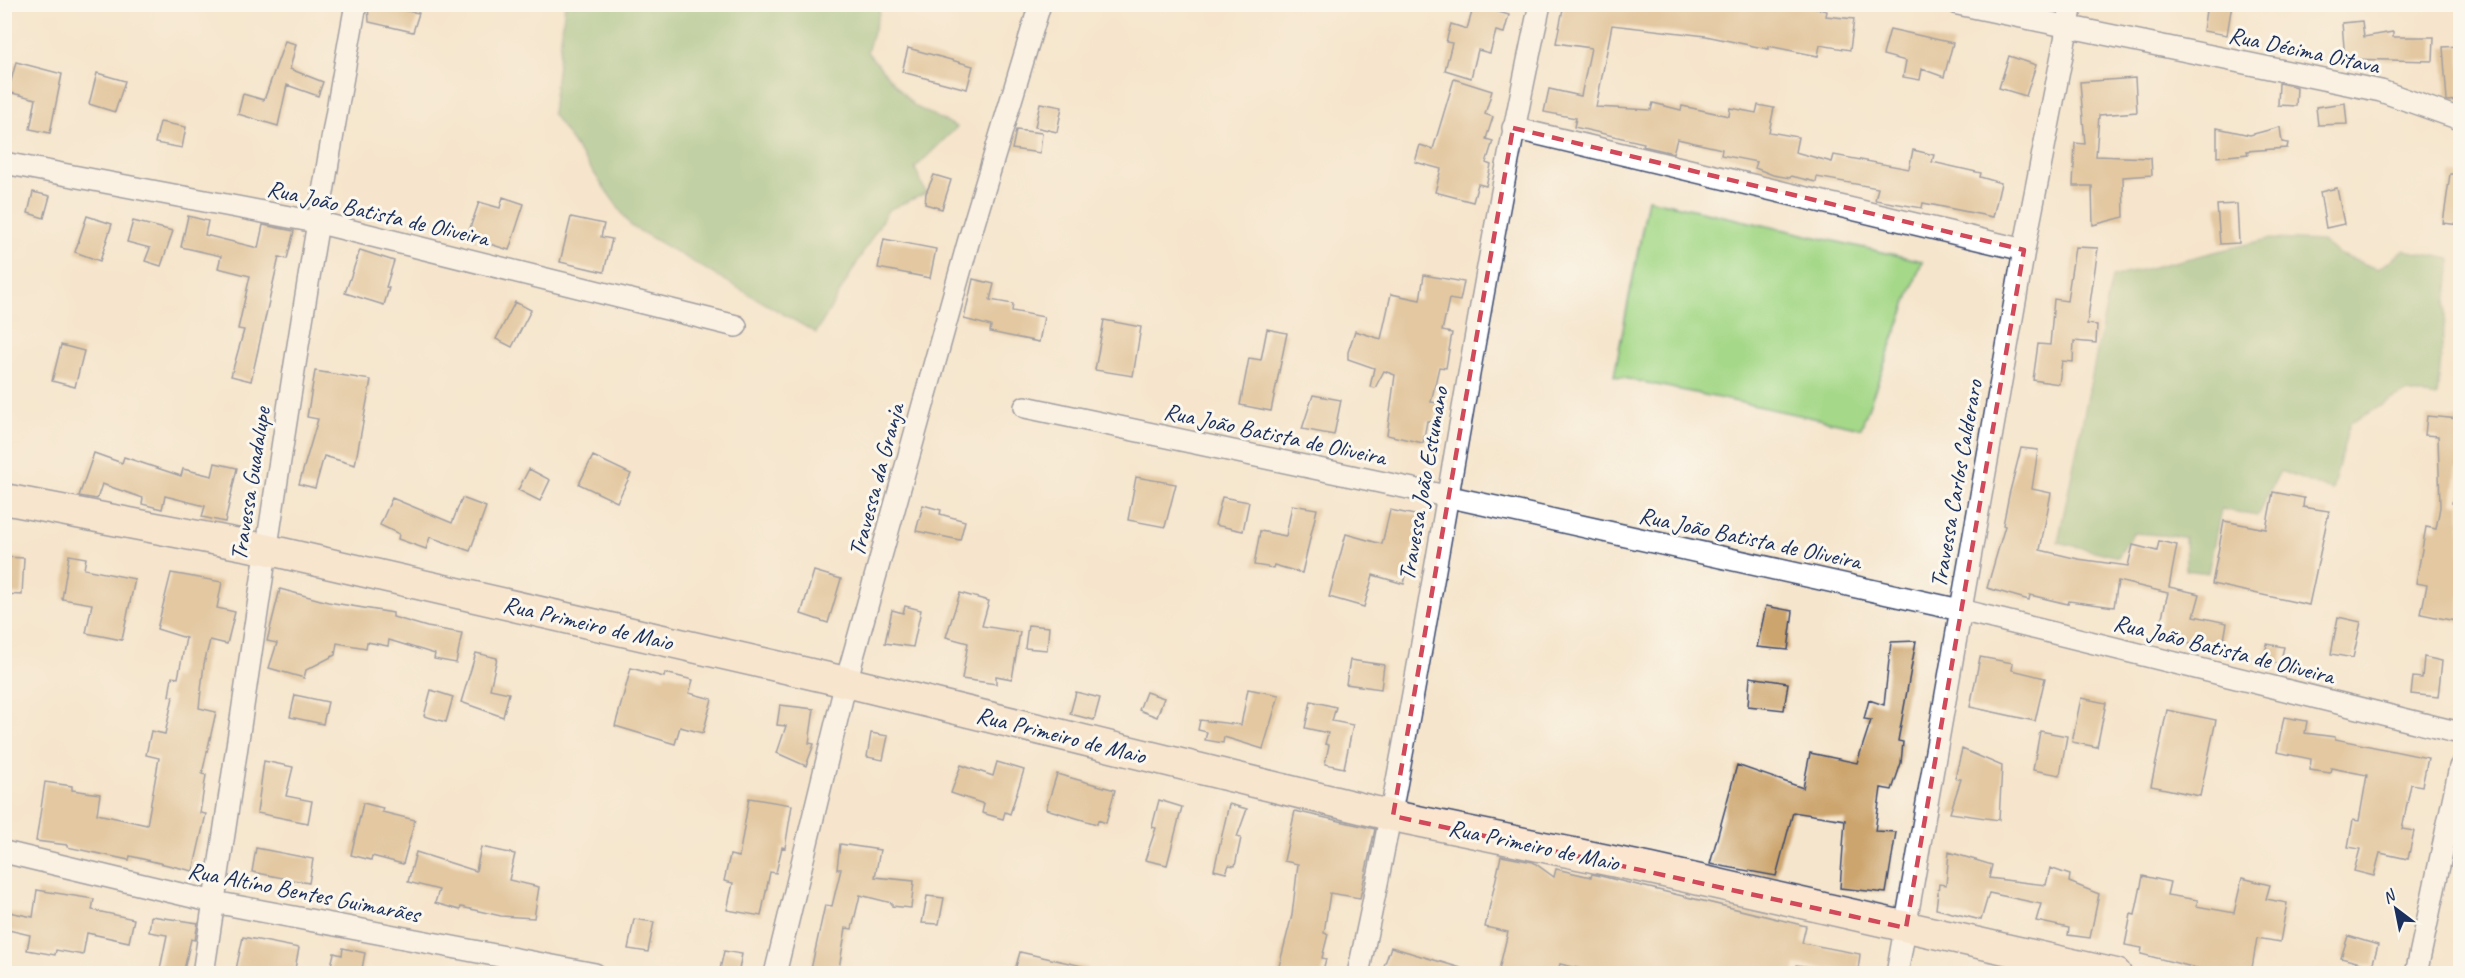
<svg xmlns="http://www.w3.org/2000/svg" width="2465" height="978" viewBox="0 0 2465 978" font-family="Caveat,sans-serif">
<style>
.green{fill:#a5d888;stroke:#608473;stroke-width:1.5}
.forest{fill:#84b874;stroke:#507469;stroke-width:1.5}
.building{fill:#cca46d}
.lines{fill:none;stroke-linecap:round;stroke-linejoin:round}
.street-casing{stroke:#3c4a6e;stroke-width:24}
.secondary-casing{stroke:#3c4a6e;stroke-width:33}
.street{stroke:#fff;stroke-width:21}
.secondary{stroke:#fbe5cf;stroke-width:30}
.marked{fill:none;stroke:#d1495b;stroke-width:4.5;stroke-dasharray:12 8;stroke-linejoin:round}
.labels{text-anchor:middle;stroke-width:6;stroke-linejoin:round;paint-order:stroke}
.street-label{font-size:24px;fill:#1b2f5e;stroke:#fbf7ec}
</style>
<rect width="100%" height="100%" fill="#fbf7ec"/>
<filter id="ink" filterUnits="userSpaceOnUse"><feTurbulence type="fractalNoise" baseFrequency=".0167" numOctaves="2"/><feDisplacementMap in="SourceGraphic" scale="12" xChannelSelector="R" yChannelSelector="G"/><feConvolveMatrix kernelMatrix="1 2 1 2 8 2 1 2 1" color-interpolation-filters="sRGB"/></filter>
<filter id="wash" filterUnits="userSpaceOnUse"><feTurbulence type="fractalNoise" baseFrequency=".008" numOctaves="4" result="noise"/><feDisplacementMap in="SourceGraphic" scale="24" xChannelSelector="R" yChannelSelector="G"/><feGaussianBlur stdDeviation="1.35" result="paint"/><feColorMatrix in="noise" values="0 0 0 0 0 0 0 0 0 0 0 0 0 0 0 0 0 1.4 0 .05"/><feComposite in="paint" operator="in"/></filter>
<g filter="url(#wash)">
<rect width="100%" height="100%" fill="#f5e5cc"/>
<path class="green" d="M 1648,199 L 1922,261 L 1861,428 L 1614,376 Z"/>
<path class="forest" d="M 882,4 L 867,52 L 914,106 L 957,127 L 915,168 L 926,193 L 888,210 L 816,333 L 631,226 L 552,113 L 565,5 Z
M 2268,239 L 2322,241 L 2338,254 L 2378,269 L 2404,250 L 2451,259 L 2437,397 L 2406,392 L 2350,423 L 2332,490 L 2280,471 L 2257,516 L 2221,509 L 2208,573 L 2186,570 L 2185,537 L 2133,533 L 2118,557 L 2058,542 L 2112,277 Z"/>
<g id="blocks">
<path class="building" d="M 368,4 L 419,13 L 413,32 L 369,22 Z
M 1564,4 L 1796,4 L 1827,11 L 1826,16 L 1854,19 L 1850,50 L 1820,45 L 1818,56 L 1768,46 L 1768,49 L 1706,36 L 1612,25 L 1596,107 L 1651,110 L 1653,103 L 1681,110 L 1682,106 L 1729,116 L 1730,108 L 1756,113 L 1758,105 L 1774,108 L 1769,132 L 1798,137 L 1795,152 L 1832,162 L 1834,155 L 1909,169 L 1913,150 L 1934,155 L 1932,162 L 1981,173 L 1980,177 L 2001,183 L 1993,217 L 1923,203 L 1922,208 L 1875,200 L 1878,188 L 1817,177 L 1816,182 L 1791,176 L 1790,178 L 1773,175 L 1755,168 L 1757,162 L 1721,155 L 1722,149 L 1677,139 L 1673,153 L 1643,146 L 1644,143 L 1574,127 L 1576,118 L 1544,112 L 1549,89 L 1581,96 L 1591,48 L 1556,43 Z
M 2207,4 L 2232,4 L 2227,35 L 2203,31 Z
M 1474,5 L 1509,15 L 1504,33 L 1496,31 L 1490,53 L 1478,50 L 1471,78 L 1445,70 L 1452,43 L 1446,42 L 1451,24 L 1467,29 Z
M 2362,21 L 2364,37 L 2393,32 L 2393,37 L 2434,37 L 2433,61 L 2345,59 L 2342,23 Z
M 1890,29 L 1953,43 L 1944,77 L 1922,69 L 1920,80 L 1903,77 L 1906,61 L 1883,55 Z
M 285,41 L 296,44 L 290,69 L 323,82 L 318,96 L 287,85 L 278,126 L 238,114 L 243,94 L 264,100 Z
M 2460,46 L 2460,100 L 2447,101 L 2443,47 Z
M 908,48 L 973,66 L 967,89 L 902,72 Z
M 2009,56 L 2036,65 L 2026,96 L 1999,88 Z
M 16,62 L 62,74 L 50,133 L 30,129 L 36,99 L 8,92 Z
M 97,73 L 125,81 L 115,112 L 89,104 Z
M 2135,78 L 2137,112 L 2099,115 L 2096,156 L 2151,158 L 2152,175 L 2123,177 L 2124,217 L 2093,225 L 2092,186 L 2073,186 L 2075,143 L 2085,144 L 2080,82 Z
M 1454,79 L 1492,91 L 1485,114 L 1493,117 L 1486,139 L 1493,141 L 1486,163 L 1491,165 L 1486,186 L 1478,184 L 1473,202 L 1435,192 L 1441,169 L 1415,162 L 1420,145 L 1433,149 Z
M 2279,83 L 2297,87 L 2296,106 L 2278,105 Z
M 1040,103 L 1062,107 L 1057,132 L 1035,127 Z
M 2345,103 L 2347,124 L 2318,125 L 2316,107 Z
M 160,122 L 186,127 L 182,148 L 155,143 Z
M 2280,127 L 2282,142 L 2288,143 L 2287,148 L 2247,151 L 2248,154 L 2217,157 L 2217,128 L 2250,135 Z
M 1016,130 L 1042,133 L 1040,153 L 1012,149 Z
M 2450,174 L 2460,174 L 2460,225 L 2443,223 Z
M 934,175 L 951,180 L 942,209 L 925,204 L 926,193 Z
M 2337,188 L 2344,224 L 2326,228 L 2320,192 Z
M 33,192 L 50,196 L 44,218 L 28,213 Z
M 503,197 L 524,204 L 509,250 L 467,237 L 479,202 L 500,208 Z
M 2237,204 L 2239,243 L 2220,244 L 2217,205 Z
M 87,216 L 112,224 L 100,261 L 75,252 Z
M 188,216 L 208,221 L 205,235 L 258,248 L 263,225 L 294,231 L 287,259 L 279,257 L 251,381 L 231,376 L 244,330 L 238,329 L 250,276 L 218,268 L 221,256 L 181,247 Z
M 571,217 L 604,224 L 601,237 L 612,239 L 604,272 L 560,262 Z
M 133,221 L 173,231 L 161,266 L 145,261 L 150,248 L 127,242 Z
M 884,239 L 936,249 L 930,278 L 878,268 Z
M 2075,247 L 2098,248 L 2087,324 L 2097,325 L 2096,343 L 2074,341 L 2073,362 L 2062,361 L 2059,384 L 2033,380 L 2038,344 L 2050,345 L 2054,299 L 2067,301 Z
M 360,250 L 394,261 L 386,287 L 389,288 L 384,305 L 345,293 Z
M 1424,275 L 1464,282 L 1460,301 L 1449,299 L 1442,331 L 1452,333 L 1446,368 L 1439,367 L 1431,402 L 1439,403 L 1435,422 L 1427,421 L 1423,443 L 1387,435 L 1395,375 L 1384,371 L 1375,388 L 1370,387 L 1374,368 L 1348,359 L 1348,352 L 1355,331 L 1381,339 L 1391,294 L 1420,300 Z
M 973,279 L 994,284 L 990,300 L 1013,304 L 1012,311 L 1044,317 L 1039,342 L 990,332 L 991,326 L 964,319 Z
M 515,302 L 531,310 L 512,347 L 496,339 Z
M 1104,320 L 1141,327 L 1133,376 L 1095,370 Z
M 1267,329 L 1287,333 L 1271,411 L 1240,405 L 1249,358 L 1261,360 Z
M 61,345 L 84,351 L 75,387 L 52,381 Z
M 315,371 L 371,380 L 355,465 L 324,456 L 315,488 L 299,484 L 318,419 L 307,417 Z
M 1313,395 L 1341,400 L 1334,435 L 1302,429 Z
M 2427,416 L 2460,419 L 2460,468 L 2457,468 L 2452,503 L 2460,504 L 2460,622 L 2421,614 L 2427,585 L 2416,583 L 2426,527 L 2436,529 L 2440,507 L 2438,436 L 2425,435 Z
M 2021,448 L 2038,450 L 2032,489 L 2051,493 L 2040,550 L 2078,559 L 2128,566 L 2133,545 L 2157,551 L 2159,541 L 2177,545 L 2169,587 L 2200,594 L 2194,616 L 2227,623 L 2222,651 L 2157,636 L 2168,593 L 2118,581 L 2114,607 L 2069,601 L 2068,604 L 2030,595 L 2029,600 L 1987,588 L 2005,526 L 2003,525 L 2009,495 Z
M 94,453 L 122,463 L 124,457 L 181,476 L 183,469 L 212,476 L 215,463 L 237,468 L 225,522 L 202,517 L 205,506 L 165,496 L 162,509 L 142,504 L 143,498 L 102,484 L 97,499 L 79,496 Z
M 593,456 L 631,474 L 617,502 L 579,484 Z
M 529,469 L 550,480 L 540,501 L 518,490 Z
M 1136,477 L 1176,484 L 1165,527 L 1128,520 Z
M 2273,492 L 2304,498 L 2303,507 L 2329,511 L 2309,605 L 2212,584 L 2224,521 L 2266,529 Z
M 1222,497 L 1249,502 L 1243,531 L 1215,525 Z
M 392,498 L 452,523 L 462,498 L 486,507 L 470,551 L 430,537 L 426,549 L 398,539 L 399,534 L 380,525 Z
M 923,505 L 941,510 L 940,514 L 965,521 L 960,540 L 916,531 Z
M 1292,505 L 1317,509 L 1302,573 L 1274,565 L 1273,568 L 1254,565 L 1260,531 L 1286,536 Z
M 1390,510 L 1420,516 L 1404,584 L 1373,575 L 1364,607 L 1329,597 L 1346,534 L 1382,544 Z
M 69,555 L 86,558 L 84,569 L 135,579 L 122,640 L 86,633 L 92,604 L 62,599 Z
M 5,557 L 24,558 L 22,595 L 4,594 Z
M 814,571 L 841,579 L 828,623 L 801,614 Z
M 171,573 L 222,582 L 217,608 L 235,612 L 227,644 L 210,640 L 204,664 L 199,708 L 216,712 L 202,774 L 206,775 L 200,813 L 206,814 L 193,871 L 130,856 L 129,860 L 67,847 L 67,845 L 36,841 L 45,782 L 72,786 L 72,790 L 100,794 L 97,814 L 147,825 L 159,758 L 146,755 L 151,731 L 165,734 L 173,697 L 169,696 L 172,677 L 178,678 L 186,638 L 157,629 Z
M 280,589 L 328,602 L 393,613 L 393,617 L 427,627 L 462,633 L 456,663 L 434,659 L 435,654 L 389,640 L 388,646 L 367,642 L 366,648 L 337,643 L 335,655 L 306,670 L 304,678 L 269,668 L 277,643 L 267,641 Z
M 960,593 L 989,601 L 982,626 L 1020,632 L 1012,679 L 996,676 L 996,684 L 962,679 L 968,643 L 946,637 Z
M 905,606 L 921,610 L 913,647 L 885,643 L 892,610 L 903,613 Z
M 1766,606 L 1793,611 L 1788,650 L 1757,647 Z
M 2338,617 L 2361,622 L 2353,658 L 2331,654 Z
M 1028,625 L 1049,627 L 1047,650 L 1025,648 Z
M 1916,641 L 1898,741 L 1903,742 L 1901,763 L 1892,790 L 1881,788 L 1875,831 L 1896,832 L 1886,893 L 1840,888 L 1845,820 L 1793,812 L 1776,876 L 1710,864 L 1737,765 L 1803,788 L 1810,753 L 1857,763 L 1871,720 L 1864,719 L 1869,700 L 1884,705 L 1891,642 Z
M 2267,644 L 2284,647 L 2280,664 L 2264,660 Z
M 476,653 L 497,658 L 490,689 L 509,693 L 503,717 L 461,702 Z
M 1980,657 L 2013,663 L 2012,670 L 2045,678 L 2035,721 L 1970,707 Z
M 2424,657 L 2442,661 L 2438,697 L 2411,694 L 2413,677 L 2422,678 Z
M 1350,660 L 1384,665 L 1381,689 L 1346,684 Z
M 631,668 L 664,677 L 665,673 L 693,680 L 689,693 L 712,699 L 703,733 L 680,727 L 675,744 L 615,726 Z
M 1750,677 L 1788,683 L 1784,710 L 1748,706 Z
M 1248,689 L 1279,695 L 1263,749 L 1224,737 L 1223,743 L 1205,740 L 1207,732 L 1198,730 L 1200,720 L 1241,725 Z
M 431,690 L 453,697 L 446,722 L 424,716 Z
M 1076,692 L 1100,698 L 1094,720 L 1070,714 Z
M 1146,692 L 1164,698 L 1157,717 L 1139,710 Z
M 295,695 L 328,702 L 323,724 L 290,717 Z
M 2081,698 L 2106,703 L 2097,747 L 2072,742 Z
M 1311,701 L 1336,707 L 1332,721 L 1353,725 L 1344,768 L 1325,764 L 1329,745 L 1325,744 L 1328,733 L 1305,728 Z
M 780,705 L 814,709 L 809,743 L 814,744 L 806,766 L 777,753 L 786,726 L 777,725 Z
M 2167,710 L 2216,720 L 2200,796 L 2151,786 Z
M 2284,717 L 2307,721 L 2305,733 L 2335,737 L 2335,739 L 2428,758 L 2422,786 L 2411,784 L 2402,829 L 2414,831 L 2408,859 L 2380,853 L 2374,876 L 2354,871 L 2360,849 L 2348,847 L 2353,820 L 2359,821 L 2367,775 L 2331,768 L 2330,773 L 2310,770 L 2311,759 L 2277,752 Z
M 2040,731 L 2067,736 L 2060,775 L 2033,770 Z
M 871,733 L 888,736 L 883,760 L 867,757 Z
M 1962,749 L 2002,766 L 1999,820 L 1950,813 L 1961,779 L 1955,778 Z
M 264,761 L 293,767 L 286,796 L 312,801 L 308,823 L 257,813 Z
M 997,762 L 1024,770 L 1010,814 L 1005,812 L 1003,819 L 982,813 L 984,804 L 951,793 L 961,765 L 993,776 Z
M 1057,774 L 1115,790 L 1106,823 L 1098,820 L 1097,824 L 1046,809 Z
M 749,798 L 792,805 L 785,848 L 782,847 L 776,873 L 770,872 L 761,916 L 727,910 L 733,883 L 724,881 L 730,855 L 739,857 Z
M 1159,800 L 1182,807 L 1167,865 L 1145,860 L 1156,828 L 1152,827 Z
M 363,803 L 383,808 L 382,812 L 415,820 L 403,864 L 372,856 L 371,860 L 351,855 Z
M 1229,804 L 1247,809 L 1237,837 L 1241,838 L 1235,866 L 1229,865 L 1226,873 L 1214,870 Z
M 1295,811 L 1375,829 L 1360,898 L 1330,893 L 1324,933 L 1328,934 L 1322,958 L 1326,959 L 1322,974 L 1277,974 L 1292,915 L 1298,864 L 1284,861 Z
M 840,844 L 880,850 L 875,877 L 914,881 L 911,908 L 892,906 L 892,903 L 860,895 L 852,929 L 846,928 L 838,974 L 810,974 L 825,905 L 832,906 L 841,869 L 837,869 Z
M 481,847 L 515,854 L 509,880 L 539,887 L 534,918 L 501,916 L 461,907 L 460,910 L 435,903 L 439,890 L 408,882 L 416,852 L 476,871 Z
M 256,848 L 313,859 L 309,883 L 252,872 Z
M 1949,852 L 1992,865 L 1989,878 L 2046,885 L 2050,868 L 2070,875 L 2069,882 L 2099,894 L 2090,938 L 2068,935 L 2069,928 L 2036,921 L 2041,904 L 1989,893 L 1981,920 L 1936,909 L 1939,884 L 1946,885 Z
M 1501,856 L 1533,862 L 1554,877 L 1556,869 L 1591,877 L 1592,874 L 1806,926 L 1802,943 L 1860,954 L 1858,972 L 1796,965 L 1794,974 L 1603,974 L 1560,964 L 1557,974 L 1498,974 L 1508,932 L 1485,927 Z
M 2143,876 L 2170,882 L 2167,895 L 2198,900 L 2196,906 L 2234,913 L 2242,878 L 2270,885 L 2266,899 L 2287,903 L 2280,942 L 2257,938 L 2251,974 L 2220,974 L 2141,954 L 2142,948 L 2125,945 L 2131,914 L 2135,915 Z
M 37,890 L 94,899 L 92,910 L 134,919 L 129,942 L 87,933 L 83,955 L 56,950 L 55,955 L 27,950 L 30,935 L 4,929 L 4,911 L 33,917 Z
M 927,896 L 944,898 L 939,924 L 922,923 Z
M 151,916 L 198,923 L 195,940 L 191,939 L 183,974 L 159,974 L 167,935 L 149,932 Z
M 634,919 L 654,922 L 648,952 L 628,949 Z
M 2348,936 L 2378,945 L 2372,966 L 2341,958 Z
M 243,937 L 299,948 L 294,974 L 235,974 Z
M 1391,947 L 1461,968 L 1460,974 L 1381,974 Z
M 343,948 L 365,953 L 361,974 L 329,974 L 334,953 L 342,955 Z
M 724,951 L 742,954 L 738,974 L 719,974 Z
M 1020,952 L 1087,967 L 1087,974 L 1034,974 L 1015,970 Z"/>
</g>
</g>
<g filter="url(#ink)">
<use href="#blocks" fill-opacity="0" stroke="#3c4a6e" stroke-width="1.5"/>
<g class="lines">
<defs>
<path id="street" d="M 1958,4 L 2381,91 L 2460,119
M 1513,128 L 2024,250
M 4,163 L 316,222 L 736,326
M 1025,407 L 1446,496 L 1960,610 L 2460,733
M 4,852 L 214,902 L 595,974
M 203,974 C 252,650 297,326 356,4
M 775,974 L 846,682 L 968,243 L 1040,4
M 1358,974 C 1428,652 1470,326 1540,4
M 1897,974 L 2024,250 L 2072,4
M 2416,974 L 2460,767"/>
<path id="secondary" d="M 4,499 L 265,549 L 846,682 L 1393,816 L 1651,869 L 2116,974"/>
</defs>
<use href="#street" class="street-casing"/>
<use href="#secondary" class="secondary-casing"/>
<use href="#street" class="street"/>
<use href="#secondary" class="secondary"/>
</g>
</g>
<path d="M0 0H2465V978H0ZM 1513,128 L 2024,250 L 1906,928 L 1393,816 Z" fill="#f5e5cc" fill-opacity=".55" fill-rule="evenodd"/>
<path class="marked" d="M 1513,128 L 2024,250 L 1906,928 L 1393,816 Z"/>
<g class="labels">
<g class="street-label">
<text transform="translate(2304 50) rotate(12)" y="8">Rua Décima Oitava</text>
<text transform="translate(378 213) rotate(13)" y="8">Rua João Batista de Oliveira</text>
<text transform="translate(1275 434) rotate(12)" y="8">Rua João Batista de Oliveira</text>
<text transform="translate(876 480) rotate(-75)" y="8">Travessa da Granja</text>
<text transform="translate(250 484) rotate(-81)" y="8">Travessa Guadalupe</text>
<text transform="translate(1423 484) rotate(-80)" y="8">Travessa João Estumano</text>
<text transform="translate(1956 484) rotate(-80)" y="8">Travessa Carlos Calderaro</text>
<text transform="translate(1750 538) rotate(12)" y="8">Rua João Batista de Oliveira</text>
<text transform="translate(588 623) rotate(13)" y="8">Rua Primeiro de Maio</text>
<text transform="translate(2224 649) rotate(14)" y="8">Rua João Batista de Oliveira</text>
<text transform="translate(1061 735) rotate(14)" y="8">Rua Primeiro de Maio</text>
<text transform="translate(1534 845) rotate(12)" y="8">Rua Primeiro de Maio</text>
<text transform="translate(304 892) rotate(11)" y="8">Rua Altíno Bentes Guimarães</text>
</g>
</g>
<rect width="2465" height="978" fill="none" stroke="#fbf7ec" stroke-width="24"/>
<g transform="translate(2396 909) rotate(328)" stroke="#fbf7ec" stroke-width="4.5" paint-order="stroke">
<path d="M0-4.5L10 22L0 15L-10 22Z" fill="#1b2f5e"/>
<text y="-9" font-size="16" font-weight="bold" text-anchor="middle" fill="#1b2f5e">N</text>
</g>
</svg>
